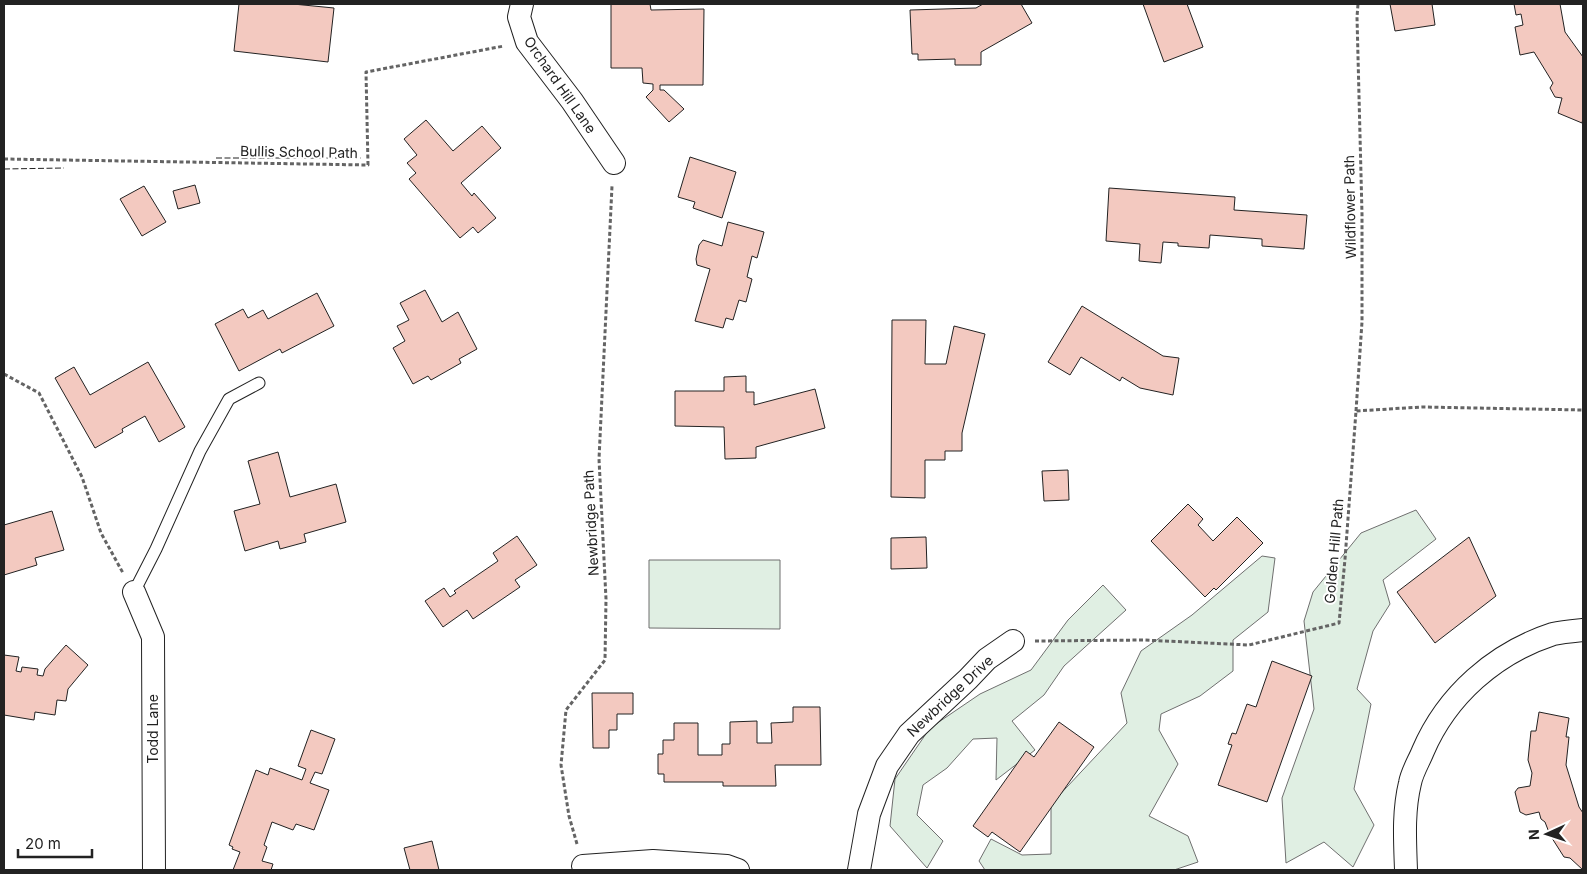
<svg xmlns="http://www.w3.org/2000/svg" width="1587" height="874" viewBox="0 0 1587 874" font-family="Inter,sans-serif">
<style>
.green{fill:#e0efe3;stroke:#6f6f6f}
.building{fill:#f3c9c0;stroke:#222}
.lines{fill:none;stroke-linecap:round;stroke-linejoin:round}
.service-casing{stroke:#222;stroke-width:13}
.minor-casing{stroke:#222;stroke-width:24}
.path{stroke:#646464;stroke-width:3;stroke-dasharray:4 2.5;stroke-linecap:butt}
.service{stroke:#fff;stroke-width:11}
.minor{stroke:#fff;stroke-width:22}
.fence{stroke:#222;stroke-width:1;stroke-dasharray:6 2.5;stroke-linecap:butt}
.labels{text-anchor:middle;stroke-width:4;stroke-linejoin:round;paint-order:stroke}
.street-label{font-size:14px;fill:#222;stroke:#fff}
</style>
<rect width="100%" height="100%" fill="#fff"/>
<path class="green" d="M 1416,510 L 1436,539 L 1383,580 L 1390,604 L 1373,631 L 1357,689 L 1371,704 L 1354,789 L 1374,825 L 1353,867 L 1324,842 L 1286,863 L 1282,798 L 1314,709 L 1304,621 L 1313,592 L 1361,533 Z
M 1262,556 L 1275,558 L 1268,612 L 1233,640 L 1233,671 L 1200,696 L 1161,714 L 1159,730 L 1178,764 L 1149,816 L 1188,836 L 1198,862 L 1174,870 L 985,870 L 979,861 L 991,839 L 1022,855 L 1051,854 L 1051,804 L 1127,723 L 1121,693 L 1141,651 L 1192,615 Z
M 649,560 L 780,560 L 780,629 L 649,628 Z
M 1103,585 L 1126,610 L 1064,666 L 1044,695 L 1012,721 L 1035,750 L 996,780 L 997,738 L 973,739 L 947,768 L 923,785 L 917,815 L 943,841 L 927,868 L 890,826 L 895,779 L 930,728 L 980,694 L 1031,670 L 1068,620 Z"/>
<path class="building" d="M 239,4 L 293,4 L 334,8 L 328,62 L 234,51 Z
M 611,4 L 650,4 L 651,10 L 704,9 L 703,85 L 660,85 L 660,90 L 664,90 L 684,109 L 669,122 L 646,97 L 653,90 L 653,84 L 643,83 L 642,68 L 611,68 Z
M 983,4 L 1021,4 L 1032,23 L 981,52 L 981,65 L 955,65 L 955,59 L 918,60 L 918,54 L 912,54 L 910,10 L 976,8 Z
M 1143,4 L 1187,4 L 1203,47 L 1164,62 Z
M 1390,4 L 1432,4 L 1435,25 L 1395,31 Z
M 1514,4 L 1560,4 L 1565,32 L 1583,57 L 1583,118 L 1582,123 L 1558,113 L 1562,98 L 1555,97 L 1550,88 L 1553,83 L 1534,52 L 1520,55 L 1515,27 L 1523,25 L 1521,14 L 1516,15 Z
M 426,120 L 453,151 L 482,126 L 501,148 L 461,183 L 472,196 L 474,193 L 496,218 L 478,233 L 473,227 L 460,238 L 409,179 L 416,173 L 407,163 L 417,155 L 404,139 Z
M 690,157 L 736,172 L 722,218 L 693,208 L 695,202 L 678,197 Z
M 195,185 L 200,203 L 178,209 L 173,191 Z
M 144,186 L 166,222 L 142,236 L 120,199 Z
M 1109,188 L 1235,197 L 1234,210 L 1307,215 L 1304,249 L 1262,246 L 1262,239 L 1210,235 L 1209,248 L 1178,246 L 1178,243 L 1163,242 L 1161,263 L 1139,261 L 1140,244 L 1106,241 Z
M 728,222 L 764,232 L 757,258 L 752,256 L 747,277 L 752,279 L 746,302 L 739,300 L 733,320 L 726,318 L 723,328 L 695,321 L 710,269 L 697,265 L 696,259 L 699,245 L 703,240 L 722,246 Z
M 425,290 L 442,322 L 458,312 L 477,349 L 459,359 L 461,363 L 431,380 L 428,376 L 413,384 L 393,348 L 405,341 L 397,326 L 409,320 L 400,303 Z
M 317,293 L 334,326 L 282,353 L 280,349 L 239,371 L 215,324 L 243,309 L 248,318 L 263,310 L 268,319 Z
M 1082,306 L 1163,356 L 1179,358 L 1173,395 L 1140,388 L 1122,377 L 1120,381 L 1081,357 L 1070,375 L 1048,362 Z
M 892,320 L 926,320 L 925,364 L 946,364 L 954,326 L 985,334 L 962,433 L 962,451 L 945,451 L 945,460 L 925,460 L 925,498 L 891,497 Z
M 148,362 L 185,427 L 159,442 L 145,416 L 122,429 L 123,432 L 95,448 L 55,378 L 74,367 L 90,395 Z
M 746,376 L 746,392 L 754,392 L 754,405 L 815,389 L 825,428 L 756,447 L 756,458 L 725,459 L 724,427 L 675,426 L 675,391 L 724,391 L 724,377 Z
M 278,452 L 290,497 L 336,484 L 346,522 L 304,534 L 306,542 L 280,549 L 278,541 L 245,551 L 234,511 L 260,504 L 248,461 Z
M 1068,470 L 1069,500 L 1044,501 L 1042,471 Z
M 1188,504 L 1203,519 L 1198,525 L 1213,541 L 1237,517 L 1263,543 L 1216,590 L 1214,588 L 1205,597 L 1151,541 Z
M 52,511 L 64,550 L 35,558 L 37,565 L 4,575 L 4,525 Z
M 517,536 L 537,565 L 515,580 L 520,587 L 473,619 L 467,610 L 443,627 L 425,601 L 444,588 L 450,597 L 456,593 L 454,591 L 498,561 L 493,553 Z
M 926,537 L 927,568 L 891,569 L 891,538 Z
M 1469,537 L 1496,596 L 1435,643 L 1397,592 Z
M 66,645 L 88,665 L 68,689 L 66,701 L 57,700 L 55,715 L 35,712 L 34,720 L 4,715 L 4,655 L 19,657 L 16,671 L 21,672 L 22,667 L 38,669 L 37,675 L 43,676 L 45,669 Z
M 1272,661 L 1312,676 L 1267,802 L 1218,785 L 1232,745 L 1228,744 L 1232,733 L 1236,734 L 1247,704 L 1256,707 Z
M 592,693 L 633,693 L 633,714 L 617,714 L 617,730 L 609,730 L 609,748 L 593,748 Z
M 793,707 L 820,707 L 821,765 L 775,765 L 776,786 L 723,786 L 723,782 L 664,782 L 664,774 L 658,774 L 658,754 L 663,754 L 663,740 L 674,740 L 674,723 L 698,723 L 698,755 L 722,755 L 722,744 L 730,744 L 730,722 L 757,721 L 757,743 L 772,743 L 771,723 L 793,722 Z
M 1539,712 L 1569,718 L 1566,737 L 1569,737 L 1566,765 L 1579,807 L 1583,813 L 1583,870 L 1570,858 L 1564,857 L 1550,835 L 1545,822 L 1541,819 L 1539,812 L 1526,815 L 1520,812 L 1515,792 L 1518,788 L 1530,786 L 1532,773 L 1528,760 L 1531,731 L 1536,731 Z
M 1059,722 L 1094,747 L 1020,852 L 992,832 L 988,837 L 973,826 L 1026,751 L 1034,757 Z
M 311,730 L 335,739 L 322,774 L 315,772 L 310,783 L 329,790 L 314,830 L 296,824 L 293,830 L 272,822 L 264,845 L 267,847 L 262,861 L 273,864 L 271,870 L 233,870 L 240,852 L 232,849 L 233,847 L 229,845 L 256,770 L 268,775 L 270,768 L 302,780 L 306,769 L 298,766 Z
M 432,841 L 439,870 L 410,870 L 404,848 Z"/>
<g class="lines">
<defs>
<path id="service" d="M 134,592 L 156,549 L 200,451 L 229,399 L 259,383"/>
<path id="minor" d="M 522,4 L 519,17 L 527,42 L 572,101 L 614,163
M 134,592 L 153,637 L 154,870
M 583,866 L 653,861 L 727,866 L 738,870
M 859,870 L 869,814 L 887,766 L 909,734 L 968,679 L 987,659 L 1013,641
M 1406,870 C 1405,841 1403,812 1410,783 C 1412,772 1419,761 1423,751 C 1447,695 1495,653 1553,634 C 1562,632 1573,631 1583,630"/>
</defs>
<use href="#service" class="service-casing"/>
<use href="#minor" class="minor-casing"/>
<path class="path" d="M 4,159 L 368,165 L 366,72 L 504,46
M 4,374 L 39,393 L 82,477 L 101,533 L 123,573
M 1356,411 L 1362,322 L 1362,214 L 1357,17 L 1358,4
M 1035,641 L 1144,640 L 1249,645 L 1339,623 L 1345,559 L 1356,411 L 1422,407 L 1583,410
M 577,844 L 569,816 L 561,765 L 566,710 L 605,660 L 606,599 L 599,459 L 612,186"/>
<use href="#service" class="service"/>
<use href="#minor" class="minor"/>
<path class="fence" d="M 216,158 L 361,158
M 4,169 L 64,168"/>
</g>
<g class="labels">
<g class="street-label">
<text transform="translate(560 85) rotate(55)" y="5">Orchard Hill Lane</text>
<text transform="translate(299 152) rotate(1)" y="5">Bullis School Path</text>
<text transform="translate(1350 207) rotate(-91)" y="5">Wildflower Path</text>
<text transform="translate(591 523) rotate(-93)" y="5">Newbridge Path</text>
<text transform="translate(1334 551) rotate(-85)" y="5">Golden Hill Path</text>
<text transform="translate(950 696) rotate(-43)" y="5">Newbridge Drive</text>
<text transform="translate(153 729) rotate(-90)" y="5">Todd Lane</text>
</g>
</g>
<rect width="1587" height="874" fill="none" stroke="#222222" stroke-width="10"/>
<g transform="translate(1547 834) rotate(267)" stroke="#ffffff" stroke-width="4" paint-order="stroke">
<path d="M0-4L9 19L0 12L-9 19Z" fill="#222222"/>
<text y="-8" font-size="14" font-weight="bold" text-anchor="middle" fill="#222222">N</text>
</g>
<path d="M18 849v8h74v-8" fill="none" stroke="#222222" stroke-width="2.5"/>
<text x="25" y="849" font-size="15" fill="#222222" stroke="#ffffff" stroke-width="4" paint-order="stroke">20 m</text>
</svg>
